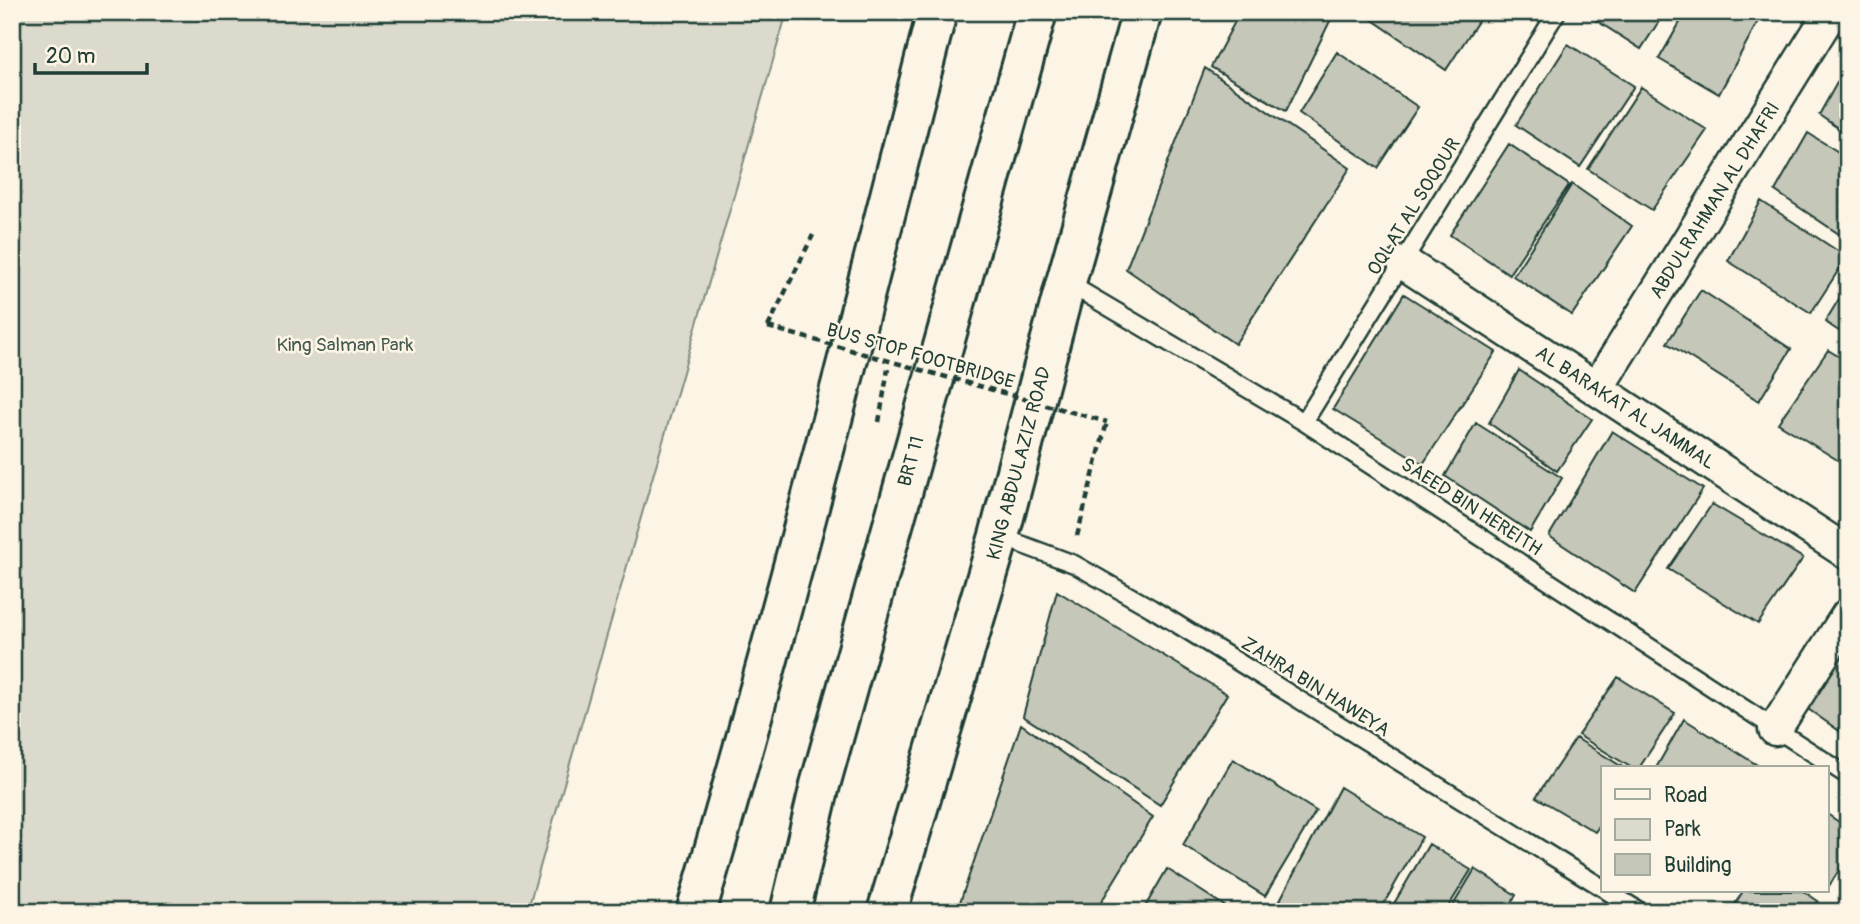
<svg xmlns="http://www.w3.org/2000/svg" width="1860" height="924" viewBox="0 0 1860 924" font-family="Pangolin,sans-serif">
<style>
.green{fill:#dcdacc;stroke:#7e8c80;stroke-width:2}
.building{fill:#c5c7b9;stroke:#1f3d34;stroke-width:2}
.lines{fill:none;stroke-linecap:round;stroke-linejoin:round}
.lane-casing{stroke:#1f3d34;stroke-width:21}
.street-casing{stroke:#1f3d34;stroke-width:37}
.secondary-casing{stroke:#1f3d34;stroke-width:44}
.primary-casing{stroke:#1f3d34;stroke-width:44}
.path{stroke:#1f3d34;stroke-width:4.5;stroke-dasharray:7 5;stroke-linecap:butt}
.lane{stroke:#fcf5e5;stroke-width:16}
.street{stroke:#fcf5e5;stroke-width:32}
.secondary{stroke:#fcf5e5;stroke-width:38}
.primary{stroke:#fcf5e5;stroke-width:38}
.path-bridge{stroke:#1f3d34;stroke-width:4.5;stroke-dasharray:7 5;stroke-linecap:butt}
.labels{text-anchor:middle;stroke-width:5;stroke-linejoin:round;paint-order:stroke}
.street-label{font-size:19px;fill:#1f3d34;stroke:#fcf5e5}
.park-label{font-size:19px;fill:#455c52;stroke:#fcf5e5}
</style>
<rect width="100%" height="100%" fill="#fcf5e5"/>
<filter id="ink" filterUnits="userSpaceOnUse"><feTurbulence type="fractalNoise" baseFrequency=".0143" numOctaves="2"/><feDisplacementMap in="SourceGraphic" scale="14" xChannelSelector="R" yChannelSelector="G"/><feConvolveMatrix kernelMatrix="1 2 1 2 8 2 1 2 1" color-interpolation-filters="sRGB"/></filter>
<g filter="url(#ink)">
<path class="green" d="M 12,12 L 787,12 L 527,912 L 12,912 Z"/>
<path class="building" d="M 1240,12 L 1327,12 L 1333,15 L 1286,111 L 1211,67 Z
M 1361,12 L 1484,12 L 1446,70 Z
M 1583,12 L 1665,12 L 1641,49 Z
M 1686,12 L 1763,12 L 1719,94 L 1659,59 Z
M 1568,44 L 1634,86 L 1580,167 L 1516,125 Z
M 1337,52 L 1418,107 L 1378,168 L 1299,113 Z
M 1848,63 L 1848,135 L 1819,115 Z
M 1205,68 L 1350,168 L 1235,344 L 1126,269 Z
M 1641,87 L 1707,130 L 1652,210 L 1588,169 Z
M 1808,133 L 1848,158 L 1848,240 L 1775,191 Z
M 1509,144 L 1569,185 L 1509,274 L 1450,235 Z
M 1572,184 L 1632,226 L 1572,315 L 1513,276 Z
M 1761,201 L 1847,257 L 1811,313 L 1728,261 Z
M 1848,284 L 1848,337 L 1825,322 Z
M 1701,290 L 1791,349 L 1759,401 L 1667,343 Z
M 1404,294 L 1496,352 L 1423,464 L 1333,409 Z
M 1828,350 L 1848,362 L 1848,448 L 1839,461 L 1778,423 Z
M 1519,370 L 1592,419 L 1557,471 L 1489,423 Z
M 1476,423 L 1562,478 L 1530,532 L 1445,476 Z
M 1612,431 L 1703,489 L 1635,593 L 1549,536 Z
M 1712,504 L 1803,558 L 1758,624 L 1668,569 Z
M 1057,591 L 1227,694 L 1160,805 L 1023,716 Z
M 1848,644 L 1848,737 L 1808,709 Z
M 1618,677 L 1675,713 L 1639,768 L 1632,768 L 1578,735 Z
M 1684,719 L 1762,768 L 1656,768 Z
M 1021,724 L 1153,817 L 1095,912 L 969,912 L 959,905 Z
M 1576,738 L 1624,768 L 1603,768 L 1603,820 L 1595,832 L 1536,797 Z
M 1233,759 L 1316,811 L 1265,896 L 1183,845 Z
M 1340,787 L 1422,837 L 1379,912 L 1300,912 L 1280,900 Z
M 1827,814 L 1848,828 L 1848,856 L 1829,886 L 1827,885 Z
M 1429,844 L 1471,870 L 1445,912 L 1389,912 Z
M 1167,869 L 1234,912 L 1142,912 Z
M 1475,869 L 1516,895 L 1506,912 L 1449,912 Z
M 1848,889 L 1848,912 L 1834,912 Z
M 1743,891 L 1803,891 L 1818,901 L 1812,912 L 1730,912 Z"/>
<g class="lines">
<defs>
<path id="lane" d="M 1066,282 L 1304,422 L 1848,776
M 1304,422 L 1557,12
M 999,536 L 1074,564 L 1151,608 L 1603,888
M 1607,891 L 1641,912"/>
<path id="street" d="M 1404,263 L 1848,553
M 1597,388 L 1831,12
M 1775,729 L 1848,615"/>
<path id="secondary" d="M 790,912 L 820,785 L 1037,12"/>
<path id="primary" d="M 696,912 C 784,614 860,313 937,12
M 887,912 L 999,536 L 1066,282 L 1142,12"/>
</defs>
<use href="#lane" class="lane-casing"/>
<use href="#street" class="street-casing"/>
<use href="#secondary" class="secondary-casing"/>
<use href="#primary" class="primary-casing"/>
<path class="path" d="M 768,327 L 813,235
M 879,422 L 888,369
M 1077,536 L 1107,422"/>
<use href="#lane" class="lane"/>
<use href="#street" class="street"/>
<use href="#secondary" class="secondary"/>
<use href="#primary" class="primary"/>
<path class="path-bridge" d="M 768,327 L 1107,422"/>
</g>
</g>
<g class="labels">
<g class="street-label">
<text transform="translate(1714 200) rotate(-58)" y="7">ABDULRAHMAN AL DHAFRI</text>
<text transform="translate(1413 206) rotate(-58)" y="7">OQLAT AL SOQOUR</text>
<text transform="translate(921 355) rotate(16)" y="7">BUS STOP FOOTBRIDGE</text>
<text transform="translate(1626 407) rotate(33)" y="7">AL BARAKAT AL JAMMAL</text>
<text transform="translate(910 461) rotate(-74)" y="7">BRT 11</text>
<text transform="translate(1018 463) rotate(-75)" y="7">KING ABDULAZIZ ROAD</text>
<text transform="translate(1472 506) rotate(33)" y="7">SAEED BIN HEREITH</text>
<text transform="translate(1316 686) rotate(32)" y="7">ZAHRA BIN HAWEYA</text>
</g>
<g class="park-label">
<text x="345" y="351">King Salman Park</text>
</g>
</g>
<rect width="1860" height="924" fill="none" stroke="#fcf5e5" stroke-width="42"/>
<rect x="21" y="21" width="1818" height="882" fill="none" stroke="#1f3d34" stroke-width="2.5" filter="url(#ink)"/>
<rect x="1601" y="766" width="228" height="126" fill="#fcf5e5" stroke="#a4ab9e" stroke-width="2"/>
<rect x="1615" y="789" width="35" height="10" fill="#fcf5e5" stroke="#a4ab9e" stroke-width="2"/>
<text x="1664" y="802" font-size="21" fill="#1f3d34">Road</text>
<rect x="1615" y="819" width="35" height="21" fill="#dcdacc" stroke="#a4ab9e" stroke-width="2"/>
<text x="1664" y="836" font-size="21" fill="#1f3d34">Park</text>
<rect x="1615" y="854" width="35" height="21" fill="#c5c7b9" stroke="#a4ab9e" stroke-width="2"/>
<text x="1664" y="872" font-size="21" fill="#1f3d34">Building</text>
<path d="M35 63v10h112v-10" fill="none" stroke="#1f3d34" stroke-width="3.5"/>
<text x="46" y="63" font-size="21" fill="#1f3d34" stroke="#fcf5e5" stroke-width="5" paint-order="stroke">20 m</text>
</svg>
